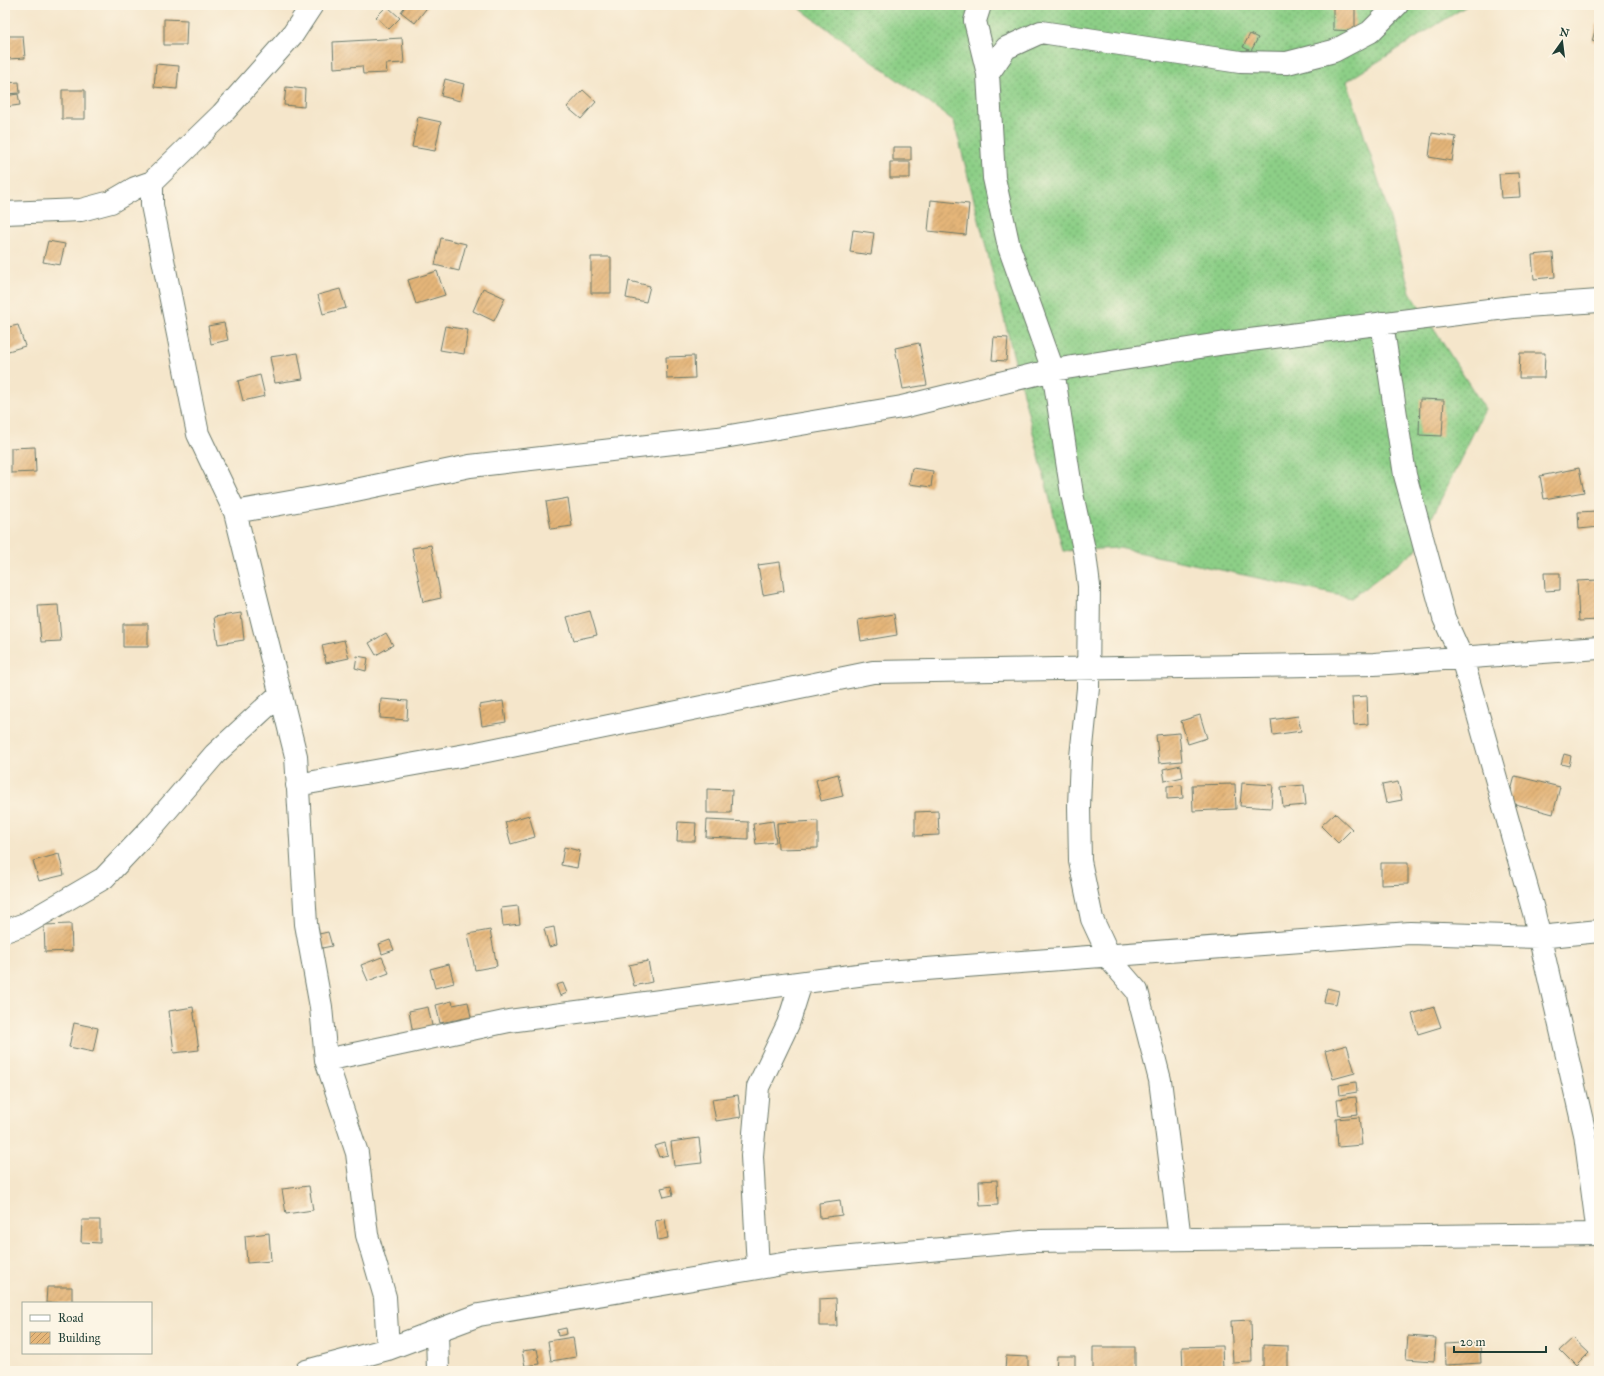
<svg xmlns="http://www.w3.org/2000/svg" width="1604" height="1376" viewBox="0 0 1604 1376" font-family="'IM FELL Great Primer',serif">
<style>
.grass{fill:url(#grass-dots);stroke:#56865e}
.building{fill:url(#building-hatch)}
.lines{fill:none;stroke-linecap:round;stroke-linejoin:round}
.minor-casing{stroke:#6a7869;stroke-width:24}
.minor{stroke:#fff;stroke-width:22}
</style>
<defs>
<pattern id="grass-dots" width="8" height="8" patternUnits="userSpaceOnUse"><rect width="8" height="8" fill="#8dcf87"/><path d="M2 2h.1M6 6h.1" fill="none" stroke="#73a96f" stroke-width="1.8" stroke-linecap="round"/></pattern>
<pattern id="building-hatch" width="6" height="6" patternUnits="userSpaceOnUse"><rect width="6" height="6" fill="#e5b679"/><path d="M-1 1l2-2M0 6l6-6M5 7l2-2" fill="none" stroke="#b99564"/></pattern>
</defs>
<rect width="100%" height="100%" fill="#fcf5e5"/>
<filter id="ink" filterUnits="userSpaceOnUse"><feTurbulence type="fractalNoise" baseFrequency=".025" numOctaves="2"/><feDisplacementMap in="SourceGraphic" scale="8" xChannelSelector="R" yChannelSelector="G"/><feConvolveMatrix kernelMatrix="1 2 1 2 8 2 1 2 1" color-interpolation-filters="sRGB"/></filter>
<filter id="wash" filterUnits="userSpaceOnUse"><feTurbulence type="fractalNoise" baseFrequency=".012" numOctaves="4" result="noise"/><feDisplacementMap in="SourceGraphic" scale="16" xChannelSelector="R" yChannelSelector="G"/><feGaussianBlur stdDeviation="0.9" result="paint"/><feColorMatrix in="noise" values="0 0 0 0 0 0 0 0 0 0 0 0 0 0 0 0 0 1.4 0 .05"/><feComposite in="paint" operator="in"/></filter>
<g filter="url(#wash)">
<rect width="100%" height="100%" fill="#f5e6cb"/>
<path class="grass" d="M 795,5 L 1468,5 L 1347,81 L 1388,211 L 1410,292 L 1485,409 L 1416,550 L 1351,598 L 1119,548 L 1063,551 L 954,121 Z"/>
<g id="blocks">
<path class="building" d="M 406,5 L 429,5 L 415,23 L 401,12 Z
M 1333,5 L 1355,5 L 1355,31 L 1333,30 Z
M 387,6 L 400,18 L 389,29 L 376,17 Z
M 164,19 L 187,20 L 186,45 L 164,45 Z
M 1597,24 L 1599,25 L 1599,43 L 1592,41 Z
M 1250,34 L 1258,38 L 1251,51 L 1243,47 Z
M 7,36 L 23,36 L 25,58 L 8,59 Z
M 402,38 L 404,63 L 386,64 L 387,73 L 363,74 L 362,66 L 334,68 L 333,42 Z
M 156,64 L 179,66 L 177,89 L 154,87 Z
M 445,79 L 464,84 L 460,101 L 441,96 Z
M 19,82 L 20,93 L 5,94 L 5,83 Z
M 286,87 L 305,89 L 304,107 L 284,105 Z
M 62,90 L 85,90 L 85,119 L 62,119 Z
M 583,90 L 596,102 L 581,119 L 567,107 Z
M 18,94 L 20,105 L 5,107 L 5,96 Z
M 418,117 L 441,122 L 435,151 L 412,147 Z
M 1432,133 L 1456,137 L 1452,161 L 1429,157 Z
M 893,147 L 911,147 L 911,160 L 893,160 Z
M 890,162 L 910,162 L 910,178 L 890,178 Z
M 1518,173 L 1520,197 L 1501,198 L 1499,174 Z
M 931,200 L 969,204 L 966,235 L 928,231 Z
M 853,230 L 874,233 L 871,255 L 850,252 Z
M 441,238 L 466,244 L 459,271 L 435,265 Z
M 48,241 L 65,244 L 60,265 L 43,262 Z
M 1553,253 L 1555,277 L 1534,279 L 1532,255 Z
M 591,257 L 611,257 L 611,293 L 591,293 Z
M 437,271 L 445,295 L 416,304 L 408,280 Z
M 629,281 L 650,286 L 646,302 L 626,298 Z
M 483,288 L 505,298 L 494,321 L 473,311 Z
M 340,289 L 346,308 L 323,314 L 318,295 Z
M 224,323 L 228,340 L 211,344 L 208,326 Z
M 18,325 L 25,346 L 5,352 L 5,328 Z
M 445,326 L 468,330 L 464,354 L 440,350 Z
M 994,337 L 1008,338 L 1006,361 L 992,360 Z
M 919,343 L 927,385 L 903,389 L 895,348 Z
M 298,353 L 303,379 L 275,383 L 270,357 Z
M 1520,353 L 1545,353 L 1544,378 L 1519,378 Z
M 694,356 L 695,378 L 667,379 L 666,357 Z
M 260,375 L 265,396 L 243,401 L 238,381 Z
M 1420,399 L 1444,400 L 1442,436 L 1419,435 Z
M 35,447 L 36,472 L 11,473 L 11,448 Z
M 912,468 L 933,471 L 931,487 L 909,484 Z
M 1579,468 L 1584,492 L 1544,499 L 1540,476 Z
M 568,498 L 572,526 L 551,529 L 546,502 Z
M 1597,511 L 1599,527 L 1579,529 L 1578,512 Z
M 431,545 L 441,598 L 423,602 L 412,548 Z
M 780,562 L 784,591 L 763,595 L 758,565 Z
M 1544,573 L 1560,573 L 1560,590 L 1545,591 Z
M 1598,580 L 1599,620 L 1579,621 L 1577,581 Z
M 58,605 L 61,641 L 41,642 L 38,606 Z
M 590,611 L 597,635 L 574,640 L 567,617 Z
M 241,613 L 244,640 L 218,644 L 214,617 Z
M 894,614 L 897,635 L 861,641 L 858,620 Z
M 123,624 L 148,624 L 148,647 L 123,647 Z
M 386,633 L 393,645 L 376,655 L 369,643 Z
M 344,640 L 349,658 L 326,663 L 322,645 Z
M 357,656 L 368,658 L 366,671 L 355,668 Z
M 1367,696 L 1368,724 L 1354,725 L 1352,697 Z
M 381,699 L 408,701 L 407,720 L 380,718 Z
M 503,701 L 506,722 L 482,726 L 479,705 Z
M 1200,715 L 1207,738 L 1188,744 L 1181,721 Z
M 1298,716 L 1301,731 L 1273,735 L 1271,720 Z
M 1179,733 L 1182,761 L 1159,763 L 1156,735 Z
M 1564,754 L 1571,756 L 1569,766 L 1561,764 Z
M 1181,765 L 1183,777 L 1165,781 L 1163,769 Z
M 838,774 L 843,796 L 821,801 L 816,780 Z
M 1515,776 L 1560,787 L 1553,814 L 1508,802 Z
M 1398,782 L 1402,800 L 1386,803 L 1382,785 Z
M 1242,783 L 1273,785 L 1271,808 L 1240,806 Z
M 1235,784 L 1236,809 L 1193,811 L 1192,785 Z
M 1182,785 L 1183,798 L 1167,799 L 1167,786 Z
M 1304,785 L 1306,805 L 1283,807 L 1281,787 Z
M 707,789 L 732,790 L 731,813 L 707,813 Z
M 938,811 L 939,835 L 915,836 L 915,812 Z
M 1335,813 L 1352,829 L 1338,843 L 1321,826 Z
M 529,815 L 535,837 L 511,844 L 505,822 Z
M 707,820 L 748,822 L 748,839 L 706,837 Z
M 773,821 L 776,842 L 756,844 L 753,824 Z
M 818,821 L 818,848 L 778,849 L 777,823 Z
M 678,822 L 696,823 L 695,841 L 677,841 Z
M 564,847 L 580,851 L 577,868 L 561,865 Z
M 59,854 L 64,875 L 39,881 L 33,861 Z
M 1381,863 L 1408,863 L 1408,884 L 1381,885 Z
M 518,906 L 520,924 L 503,926 L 501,908 Z
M 71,924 L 72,951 L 45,952 L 44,925 Z
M 554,927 L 557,945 L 549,947 L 544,929 Z
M 490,930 L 497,966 L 475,970 L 468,934 Z
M 328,932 L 332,946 L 322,948 L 319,934 Z
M 390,940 L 394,950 L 382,954 L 379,944 Z
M 382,957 L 389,973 L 368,981 L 361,965 Z
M 648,961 L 652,982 L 634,986 L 629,965 Z
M 449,964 L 454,983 L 435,988 L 430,969 Z
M 563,983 L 567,993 L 560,996 L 556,985 Z
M 1327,988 L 1339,991 L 1336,1004 L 1324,1002 Z
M 452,1001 L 453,1005 L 468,1002 L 471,1017 L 440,1023 L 436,1005 Z
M 193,1007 L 199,1050 L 174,1053 L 169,1011 Z
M 428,1007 L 433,1030 L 413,1034 L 409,1011 Z
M 1434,1007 L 1441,1027 L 1418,1034 L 1412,1014 Z
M 74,1023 L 98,1028 L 93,1052 L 69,1047 Z
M 1347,1045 L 1355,1073 L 1333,1079 L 1325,1051 Z
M 1356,1082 L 1357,1092 L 1340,1095 L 1339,1085 Z
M 738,1095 L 741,1117 L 716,1121 L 712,1099 Z
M 1356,1097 L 1358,1114 L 1339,1116 L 1337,1099 Z
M 1359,1117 L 1362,1145 L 1338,1147 L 1336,1119 Z
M 699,1138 L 702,1163 L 674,1166 L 671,1142 Z
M 665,1143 L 668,1155 L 659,1157 L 655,1146 Z
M 997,1180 L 998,1205 L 980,1206 L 979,1181 Z
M 309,1186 L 313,1210 L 286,1214 L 282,1189 Z
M 671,1186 L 673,1195 L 664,1197 L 661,1188 Z
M 840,1200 L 842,1215 L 820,1218 L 819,1203 Z
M 665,1219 L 668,1238 L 658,1240 L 655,1221 Z
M 82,1220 L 100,1220 L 100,1243 L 81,1242 Z
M 269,1233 L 271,1261 L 247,1263 L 245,1236 Z
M 47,1287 L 72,1287 L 72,1303 L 46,1303 Z
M 836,1298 L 837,1326 L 819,1326 L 819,1299 Z
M 1251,1320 L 1252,1362 L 1233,1363 L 1231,1321 Z
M 566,1328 L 567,1334 L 558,1336 L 557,1330 Z
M 1408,1336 L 1436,1338 L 1434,1361 L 1406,1359 Z
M 573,1337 L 576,1357 L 551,1361 L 548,1341 Z
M 1573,1338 L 1589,1353 L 1576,1366 L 1560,1350 Z
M 1480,1342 L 1481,1363 L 1446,1365 L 1445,1344 Z
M 1263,1345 L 1288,1346 L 1288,1371 L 1263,1371 Z
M 1222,1346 L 1223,1369 L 1183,1371 L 1182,1347 Z
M 1093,1347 L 1135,1347 L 1135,1371 L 1093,1371 Z
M 537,1349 L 540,1364 L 525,1366 L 522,1351 Z
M 1006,1356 L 1028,1357 L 1028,1371 L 1005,1371 Z
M 1057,1356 L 1075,1356 L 1075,1371 L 1056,1371 Z"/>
</g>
</g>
<g filter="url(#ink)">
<use href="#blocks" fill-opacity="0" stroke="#6a7869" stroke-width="1"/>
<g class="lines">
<defs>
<path id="minor" d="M 312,5 L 293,34 L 222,114 L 152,182 L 152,205 L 198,434 L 235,512 L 296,756 L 306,924 L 321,1007 L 326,1060 L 357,1153 L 367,1235 L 385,1297 L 388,1349
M 980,5 L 975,21 L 988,74
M 5,213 L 81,210 L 111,202 L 135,188 L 152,182
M 1382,323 L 1405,475 L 1444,618 L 1462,658 L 1534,913 L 1585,1134 L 1598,1234
M 235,512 L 346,492 L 470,466 L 718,438 L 902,407 L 1053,370 L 1226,343 L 1513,307 L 1599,301
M 297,785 L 477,753 L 873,672 L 1374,664 L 1599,648
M 5,931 L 25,924 L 104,878 L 154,825 L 215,754 L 280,694
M 326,1060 L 509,1021 L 873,973 L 1410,933 L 1539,937 L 1599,931
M 1180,1239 L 1160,1080 L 1137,991 L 1112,962 L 1092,919 L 1080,861 L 1079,806 L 1081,757 L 1088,688 L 1089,586 L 1085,554 L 1072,494 L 1053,370 L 1009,247 L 994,178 L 988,74 L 1006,48 L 1041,32 L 1240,62 L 1287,63 L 1334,51 L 1370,32 L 1397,5
M 758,1268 L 752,1156 L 758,1087 L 788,1024 L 801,983
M 437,1331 L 438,1371
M 306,1371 L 388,1349 L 479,1315 L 794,1262 L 1032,1241 L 1599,1234"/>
</defs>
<use href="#minor" class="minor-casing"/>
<use href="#minor" class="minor"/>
</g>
</g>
<rect width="1604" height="1376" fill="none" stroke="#fcf5e5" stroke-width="20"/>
<rect x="22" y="1302" width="130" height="52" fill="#fcf5e5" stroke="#a4ab9e"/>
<rect x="30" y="1315" width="20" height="6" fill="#ffffff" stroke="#a4ab9e"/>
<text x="58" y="1322" font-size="12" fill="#1f3d34">Road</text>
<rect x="30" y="1332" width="20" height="12" fill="url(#building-hatch)" stroke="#a4ab9e"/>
<text x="58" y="1342" font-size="12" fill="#1f3d34">Building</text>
<g transform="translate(1562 42) rotate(14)" stroke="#fcf5e5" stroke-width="3" paint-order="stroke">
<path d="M0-3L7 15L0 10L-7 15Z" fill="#1f3d34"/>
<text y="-6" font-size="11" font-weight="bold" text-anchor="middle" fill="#1f3d34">N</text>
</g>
<path d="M1454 1346v6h92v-6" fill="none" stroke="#1f3d34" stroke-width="2"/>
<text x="1460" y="1346" font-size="12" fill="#1f3d34" stroke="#fcf5e5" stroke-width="3" paint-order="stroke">20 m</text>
</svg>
